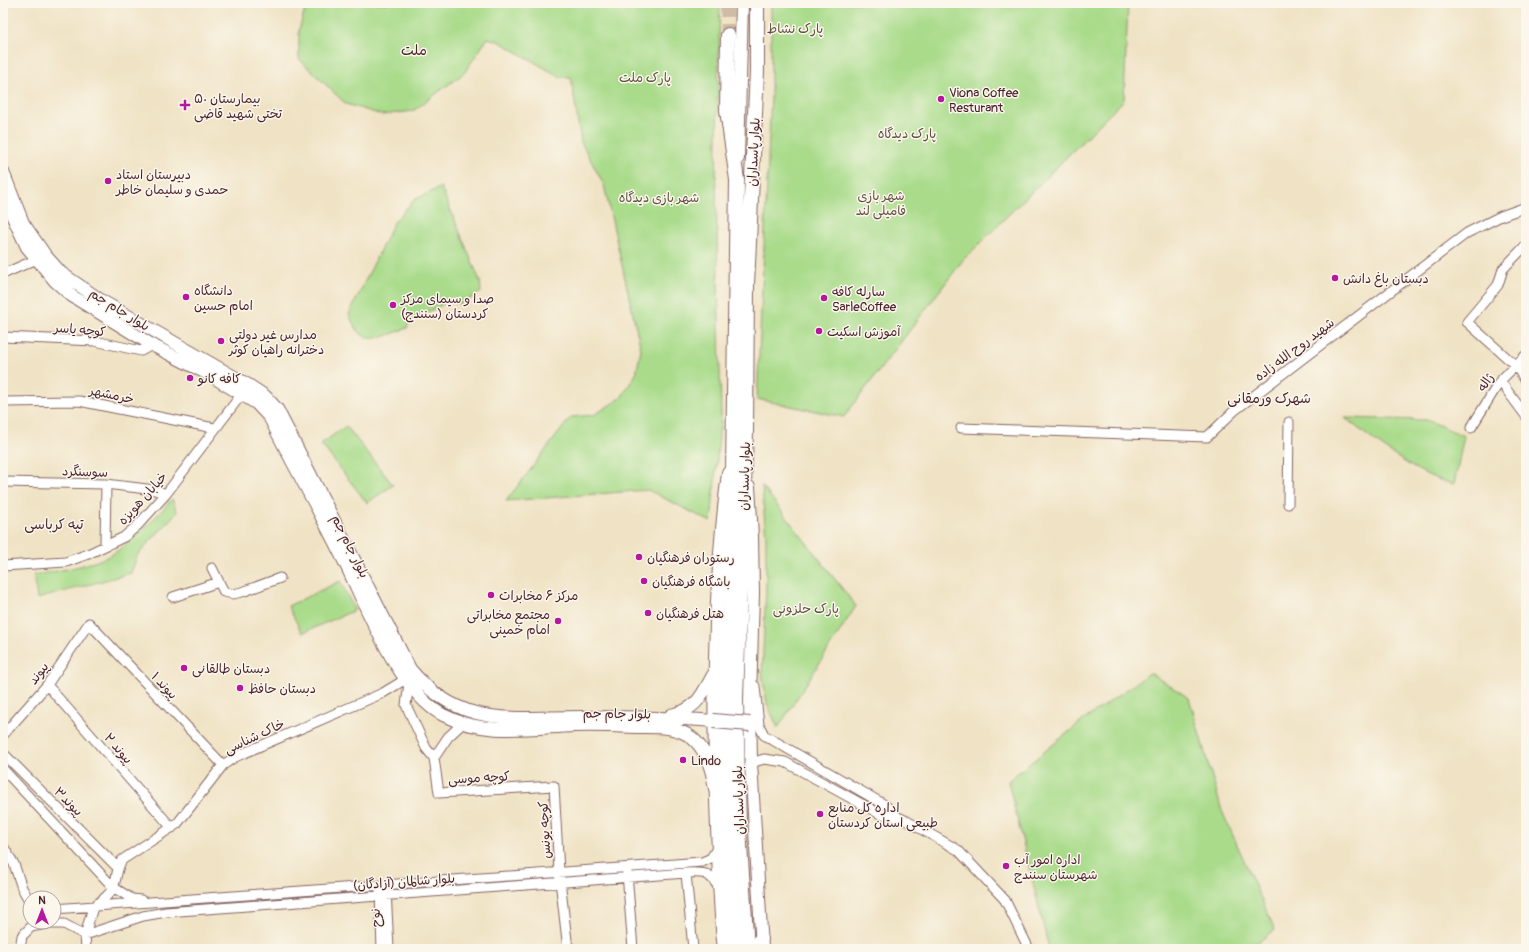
<svg xmlns="http://www.w3.org/2000/svg" width="1529" height="952" viewBox="0 0 1529 952" font-family="Pangolin,'Playpen Sans Arabic',sans-serif">
<style>
.green{fill:#a9db8a;stroke:#7a7d5a}
.lines{fill:none;stroke-linecap:round;stroke-linejoin:round}
.primary-tunnel{stroke:#cfbca6;stroke-width:14;stroke-dasharray:14 7;stroke-linecap:butt}
.minor-casing{stroke:#846461;stroke-width:11}
.secondary-casing{stroke:#846461;stroke-width:14}
.primary-casing{stroke:#846461;stroke-width:16}
.minor{stroke:#fff;stroke-width:9}
.secondary{stroke:#fff;stroke-width:12}
.primary{stroke:#fff;stroke-width:14}
.primary-bridge-casing{stroke:#846461;stroke-width:16;stroke-linecap:butt}
.primary-bridge{stroke:#fff;stroke-width:14}
.poi-dot{fill:#b5179e;stroke:#fbf7ec;stroke-width:1.5}
.labels{text-anchor:middle;stroke-width:3;stroke-linejoin:round;paint-order:stroke}
.park-label{font-size:13px;fill:#624e43;stroke:#fbf7ec}
.poi-label{font-size:13px;fill:#4a1f2b;stroke:#fbf7ec;text-anchor:start}
.street-label{font-size:13px;fill:#4a1f2b;stroke:#fbf7ec}
.neighbourhood-label{font-size:14px;fill:#4a1f2b;stroke:#fbf7ec}
</style>
<rect width="100%" height="100%" fill="#fbf7ec"/>
<filter id="ink" filterUnits="userSpaceOnUse"><feTurbulence type="fractalNoise" baseFrequency=".025" numOctaves="2"/><feDisplacementMap in="SourceGraphic" scale="8" xChannelSelector="R" yChannelSelector="G"/><feConvolveMatrix kernelMatrix="1 2 1 2 8 2 1 2 1" color-interpolation-filters="sRGB"/></filter>
<filter id="wash" filterUnits="userSpaceOnUse"><feTurbulence type="fractalNoise" baseFrequency=".012" numOctaves="4" result="noise"/><feDisplacementMap in="SourceGraphic" scale="16" xChannelSelector="R" yChannelSelector="G"/><feGaussianBlur stdDeviation="0.9" result="paint"/><feColorMatrix in="noise" values="0 0 0 0 0 0 0 0 0 0 0 0 0 0 0 0 0 1.4 0 .05"/><feComposite in="paint" operator="in"/></filter>
<g filter="url(#wash)">
<rect width="100%" height="100%" fill="#f0e3c5"/>
<path class="green" d="M 307,3 L 720,3 L 716,185 L 721,417 L 711,522 L 648,490 L 506,501 L 571,417 L 594,415 L 621,398 L 636,374 L 641,350 L 604,185 L 581,142 L 571,77 L 560,77 L 500,42 L 488,38 L 464,73 L 413,111 L 382,115 L 346,104 L 299,59 L 299,30 Z
M 771,3 L 1128,3 L 1124,100 L 963,260 L 844,417 L 757,399 L 771,95 Z
M 441,187 L 480,281 L 481,292 L 461,304 L 449,301 L 410,321 L 407,328 C 380,338 362,350 349,314 L 394,222 L 414,200 Z
M 1345,418 L 1427,420 L 1464,436 L 1454,484 C 1416,476 1376,442 1345,418 Z
M 346,426 L 393,485 L 367,503 L 321,444 Z
M 762,486 L 856,606 L 778,728 L 767,704 L 762,674 L 766,588 L 766,539 Z
M 172,499 L 177,512 L 137,556 L 131,573 L 37,599 L 34,575 C 56,571 96,565 114,553 C 137,539 154,519 172,499 Z
M 340,581 L 355,610 L 302,633 L 288,606 Z
M 1150,673 L 1189,698 L 1222,811 L 1275,930 L 1248,949 L 1049,949 L 1008,781 L 1081,722 Z"/>
</g>
<g filter="url(#ink)">
<g class="lines">
<path class="primary-tunnel" d="M 727,3 L 728,35"/>
<defs>
<path id="minor" d="M 1526,245 L 1503,269 L 1498,285 L 1467,322 L 1515,365 L 1526,381
M 3,274 L 37,259
M 3,337 L 95,341 L 141,351 L 152,345
M 1500,381 L 1526,416
M 3,402 L 79,401 L 214,428
M 961,428 L 1207,437 L 1234,411 L 1467,233 L 1501,216 L 1526,207
M 1471,428 L 1500,381 L 1526,355
M 3,482 L 106,484 L 155,490 L 166,494
M 1288,504 L 1289,422
M 105,546 L 106,484
M 3,566 L 66,562 L 88,554 L 124,537 L 138,525 L 166,494 L 241,395
M 212,568 L 224,592 L 233,594 L 242,592 L 280,578
M 173,597 L 219,582
M 409,683 L 406,705 L 426,748 L 434,758 L 439,793 L 554,786 L 559,872 L 568,949
M 47,685 L 172,828
M 755,686 L 759,725 L 764,735 L 885,805 L 898,817
M 3,735 L 47,685 L 89,623 L 223,765
M 3,753 L 117,867
M 434,758 L 448,737 L 463,723
M 751,763 L 764,759 L 785,762 L 880,814 L 898,817 L 907,821 L 958,850 L 1005,900 L 1029,949
M 3,769 L 113,887 L 132,899 L 141,900
M 3,846 L 14,864 L 22,888 L 30,902
M 627,873 L 633,949
M 686,873 L 693,949
M 386,890 L 389,949
M 380,891 L 382,949
M 94,906 C 101,901 109,896 113,888 C 117,879 116,869 122,860 L 177,824 L 223,765 L 235,757 L 383,693 L 406,679
M 54,909 L 702,862 L 711,858 L 718,847
M 20,949 L 22,936 L 31,927 L 46,924 L 64,924 L 85,935 L 143,916 L 166,912 L 686,873 C 705,872 709,872 719,888
M 86,949 L 85,935 L 93,907"/>
<path id="secondary" d="M 738,158 L 742,3
M 3,172 L 23,223 L 45,255 L 61,273 L 102,301 L 250,386 L 265,396 L 277,409 L 410,669 C 460,729 511,717 580,717 C 624,717 669,717 713,721
M 3,196 L 27,247 L 55,281 L 72,296 L 152,345 L 210,375 L 256,403 L 270,418 C 294,467 322,515 346,565 C 367,608 399,692 443,715 C 484,736 529,728 573,726 C 594,725 615,726 636,727 C 651,727 668,726 682,732 C 704,741 712,768 715,789
M 749,487 L 752,536 L 753,593 L 750,700 L 751,763 L 762,948
M 671,715 C 696,710 701,697 713,675
M 724,949 C 719,909 719,868 717,828 C 712,709 713,591 728,473"/>
<path id="primary" d="M 728,35 L 727,110 L 737,180 L 732,542 L 725,698 L 728,832 L 735,949
M 747,949 L 739,830 L 736,698 L 746,432 L 747,285 L 757,71 L 757,3
M 753,949 L 761,939"/>
</defs>
<use href="#minor" class="minor-casing"/>
<use href="#secondary" class="secondary-casing"/>
<use href="#primary" class="primary-casing"/>
<use href="#minor" class="minor"/>
<use href="#secondary" class="secondary"/>
<use href="#primary" class="primary"/>
<defs>
<path id="primary-bridge" d="M 713,721 L 750,724"/>
</defs>
<use href="#primary-bridge" class="primary-bridge-casing"/>
<use href="#primary-bridge" class="primary-bridge"/>
</g>
</g>
<g class="poi-dot">
<circle cx="941" cy="99" r="4"/>
<path d="M183 99h4v4h4v4h-4v4h-4v-4h-4v-4h4z"/>
<circle cx="108" cy="181" r="4"/>
<circle cx="1335" cy="278" r="4"/>
<circle cx="186" cy="297" r="4"/>
<circle cx="824" cy="298" r="4"/>
<circle cx="393" cy="305" r="4"/>
<circle cx="819" cy="331" r="4"/>
<circle cx="221" cy="341" r="4"/>
<circle cx="190" cy="378" r="4"/>
<circle cx="639" cy="557" r="4"/>
<circle cx="644" cy="581" r="4"/>
<circle cx="491" cy="595" r="4"/>
<circle cx="648" cy="613" r="4"/>
<circle cx="558" cy="621" r="4"/>
<circle cx="184" cy="668" r="4"/>
<circle cx="240" cy="688" r="4"/>
<circle cx="683" cy="760" r="4"/>
<circle cx="820" cy="814" r="4"/>
<circle cx="1006" cy="866" r="4"/>
</g>
<g class="labels">
<g class="park-label">
<text x="795" y="33">پارک نشاط</text>
<text x="645" y="82">پارک ملت</text>
<text x="907" y="138">پارک دیدگاه</text>
<text x="881" y="200">شهر بازی<tspan x="881" dy="15">فامیلی لند</tspan></text>
<text x="659" y="202">شهر بازی دیدگاه</text>
<text x="806" y="613">پارک حلزونی</text>
</g>
<g class="poi-label">
<text x="949" y="97">Viona Coffee<tspan x="949" dy="15">Resturant</tspan></text>
<text x="194" y="103">بیمارستان ۵۰<tspan x="194" dy="15">تختی شهید قاضی</tspan></text>
<text x="116" y="179">دبیرستان استاد<tspan x="116" dy="15">حمدی و سلیمان خاطر</tspan></text>
<text x="1343" y="283">دبستان باغ دانش</text>
<text x="194" y="295">دانشگاه<tspan x="194" dy="15">امام حسین</tspan></text>
<text x="832" y="296">سارله کافه<tspan x="832" dy="15">SarleCoffee</tspan></text>
<text x="401" y="303">صدا و سیمای مرکز<tspan x="401" dy="15">کردستان (سنندج)</tspan></text>
<text x="827" y="336">آموزش اسکیت</text>
<text x="229" y="339">مدارس غیر دولتی<tspan x="229" dy="15">دخترانه راهیان کوثر</tspan></text>
<text x="198" y="383">کافه کانو</text>
<text x="647" y="562">رستوران فرهنگیان</text>
<text x="652" y="586">باشگاه فرهنگیان</text>
<text x="499" y="600">مرکز ۶ مخابرات</text>
<text x="656" y="618">هتل فرهنگیان</text>
<text x="550" y="619" text-anchor="end">مجتمع مخابراتی<tspan x="550" dy="15">امام خمینی</tspan></text>
<text x="192" y="673">دبستان طالقانی</text>
<text x="248" y="693">دبستان حافظ</text>
<text x="691" y="765">Lindo</text>
<text x="828" y="812">اداره کل منابع<tspan x="828" dy="15">طبیعی استان کردستان</tspan></text>
<text x="1014" y="864">اداره امور آب<tspan x="1014" dy="15">شهرستان سنندج</tspan></text>
</g>
<g class="street-label">
<text transform="translate(753 152) rotate(-87)" y="5">بلوار پاسداران</text>
<text transform="translate(120 309) rotate(32)" y="5">بلوار جام جم</text>
<text transform="translate(80 329) rotate(5)" y="5">کوچه یاسر</text>
<text transform="translate(1294 349) rotate(-37)" y="5">شهید روح الله زاده</text>
<text transform="translate(1485 382) rotate(-56)" y="5">ژاله</text>
<text transform="translate(112 394) rotate(12)" y="5">خرمشهر</text>
<text transform="translate(85 471) rotate(2)" y="5">سوسنگرد</text>
<text transform="translate(744 476) rotate(-88)" y="5">بلوار پاسداران</text>
<text transform="translate(142 498) rotate(-48)" y="5">خیابان هویزه</text>
<text transform="translate(351 546) rotate(64)" y="5">بلوار جام جم</text>
<text transform="translate(38 673) rotate(-53)" y="5">پیوند</text>
<text transform="translate(165 685) rotate(47)" y="5">پیوند ۱</text>
<text transform="translate(617 713) rotate(1)" y="5">بلوار جام جم</text>
<text transform="translate(254 736) rotate(-25)" y="5">خاک شناسی</text>
<text transform="translate(119 748) rotate(49)" y="5">پیوند ۲</text>
<text transform="translate(479 777) rotate(-3)" y="5">کوچه موسی</text>
<text transform="translate(738 800) rotate(-92)" y="5">بلوار پاسداران</text>
<text transform="translate(69 801) rotate(45)" y="5">پیوند۳</text>
<text transform="translate(544 830) rotate(-93)" y="5">کوچه یونس</text>
<text transform="translate(404 881) rotate(-4)" y="5">بلوار شالمان (آزادگان)</text>
<text transform="translate(375 918) rotate(-93)" y="5">نوح</text>
</g>
<g class="neighbourhood-label">
<text x="414" y="55">ملت</text>
<text x="1269" y="403">شهرک ورمقانی</text>
<text x="54" y="529">تپه کرباسی</text>
</g>
</g>
<rect width="1529" height="952" fill="none" stroke="#fbf7ec" stroke-width="16"/>
<g transform="translate(42 910)"><circle r="19" fill="#fbf7ec" stroke="#b4a19f"/>
<path d="M0-3L7 15L0 10L-7 15Z" fill="#b5179e"/>
<text y="-6" font-size="11" font-weight="bold" text-anchor="middle" fill="#4a1f2b">N</text>
</g>
</svg>
